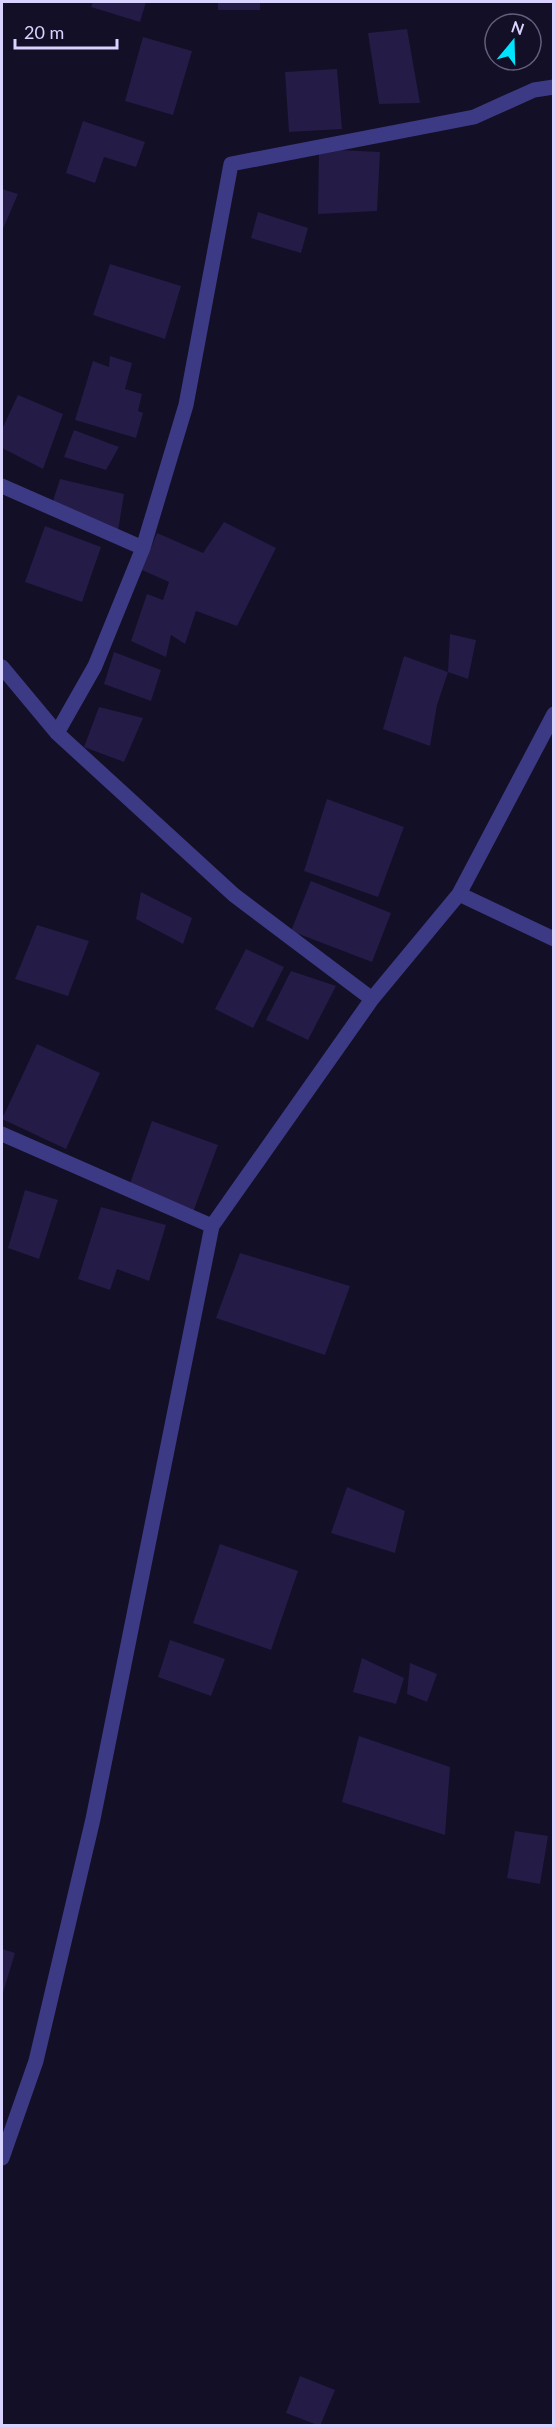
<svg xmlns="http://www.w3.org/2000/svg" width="555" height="2427" viewBox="0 0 555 2427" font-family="Lato,sans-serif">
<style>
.building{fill:#241b47}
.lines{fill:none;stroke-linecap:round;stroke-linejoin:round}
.minor{stroke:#3d3a85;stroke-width:15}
</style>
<rect width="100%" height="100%" fill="#130f26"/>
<path class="building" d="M 93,2 L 146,2 L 140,22 L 91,7 Z
M 218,2 L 260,2 L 260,10 L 218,10 Z
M 407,29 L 420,103 L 379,104 L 368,33 Z
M 143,37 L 192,51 L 173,115 L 125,101 Z
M 337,69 L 342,129 L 289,132 L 285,72 Z
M 83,121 L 145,142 L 136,167 L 104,157 L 95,183 L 66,173 Z
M 319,149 L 380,152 L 377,211 L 318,214 Z
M 2,189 L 18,194 L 2,231 Z
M 258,212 L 308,228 L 301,253 L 251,238 Z
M 110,264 L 181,286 L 165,339 L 93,315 Z
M 110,356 L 132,363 L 125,389 L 142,394 L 138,411 L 143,413 L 136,438 L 75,420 L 93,361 L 109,367 Z
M 18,395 L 63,414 L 43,469 L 2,448 L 2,429 Z
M 74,430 L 119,447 L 106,470 L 64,457 Z
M 60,479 L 124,494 L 117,537 L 50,510 Z
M 224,522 L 276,548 L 237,626 L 196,611 L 185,644 L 171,635 L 166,657 L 131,641 L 147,594 L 163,600 L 169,582 L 142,570 L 157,533 L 203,553 Z
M 45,526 L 101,547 L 82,602 L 25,582 Z
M 450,634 L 476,640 L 468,679 L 448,672 Z
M 114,652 L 161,670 L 151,701 L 104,684 Z
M 404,656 L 448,672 L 437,705 L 430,746 L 383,729 Z
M 99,707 L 143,718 L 124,762 L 84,747 Z
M 327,799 L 404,827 L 378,897 L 304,871 Z
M 311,881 L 391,913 L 372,962 L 291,931 Z
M 141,892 L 192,918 L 183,944 L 136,919 Z
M 37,925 L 89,941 L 68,996 L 15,979 Z
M 246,949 L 284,967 L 253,1028 L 215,1009 Z
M 291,971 L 336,986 L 308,1040 L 266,1020 Z
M 37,1044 L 100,1073 L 66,1149 L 2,1119 Z
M 152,1121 L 218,1145 L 192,1215 L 127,1192 Z
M 25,1190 L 58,1200 L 39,1259 L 8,1248 Z
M 101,1207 L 166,1225 L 149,1281 L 117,1269 L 110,1290 L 78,1279 Z
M 240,1253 L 350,1286 L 325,1355 L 216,1318 Z
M 347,1487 L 405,1511 L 395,1553 L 331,1533 Z
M 220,1544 L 298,1571 L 271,1650 L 193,1623 Z
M 170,1640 L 225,1659 L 211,1696 L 158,1677 Z
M 362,1658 L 404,1678 L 396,1704 L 353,1692 Z
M 410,1663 L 437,1674 L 427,1702 L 407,1694 Z
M 359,1736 L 450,1767 L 445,1835 L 342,1802 Z
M 515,1831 L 548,1836 L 540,1884 L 507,1878 Z
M 2,1949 L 15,1953 L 2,1996 Z
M 300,2376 L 335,2390 L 320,2426 L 286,2413 Z"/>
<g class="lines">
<path class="minor" d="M 2,486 L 143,548
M 2,667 L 57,733 L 234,895 L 372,999
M 57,733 L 95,666 L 143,548 L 186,405 L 231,164 L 474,117 L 534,90 L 554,87
M 459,894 L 554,939
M 2,1134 L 212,1226
M 2,2158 L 36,2061 L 93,1819 L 212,1226 L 372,999 L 459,894 L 554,714"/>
</g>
<rect width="555" height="2427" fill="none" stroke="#d9d4ff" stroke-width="6"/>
<g transform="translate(513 42) rotate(19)"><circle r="28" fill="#130f26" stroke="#625e7d" stroke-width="1.5"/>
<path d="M0-4.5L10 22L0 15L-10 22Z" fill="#00e5ff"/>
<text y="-9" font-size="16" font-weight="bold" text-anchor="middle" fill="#d9d4ff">N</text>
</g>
<path d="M15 39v9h102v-9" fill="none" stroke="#d9d4ff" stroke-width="3"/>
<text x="24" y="39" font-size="18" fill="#d9d4ff" stroke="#130f26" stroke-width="4.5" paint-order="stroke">20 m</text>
</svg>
